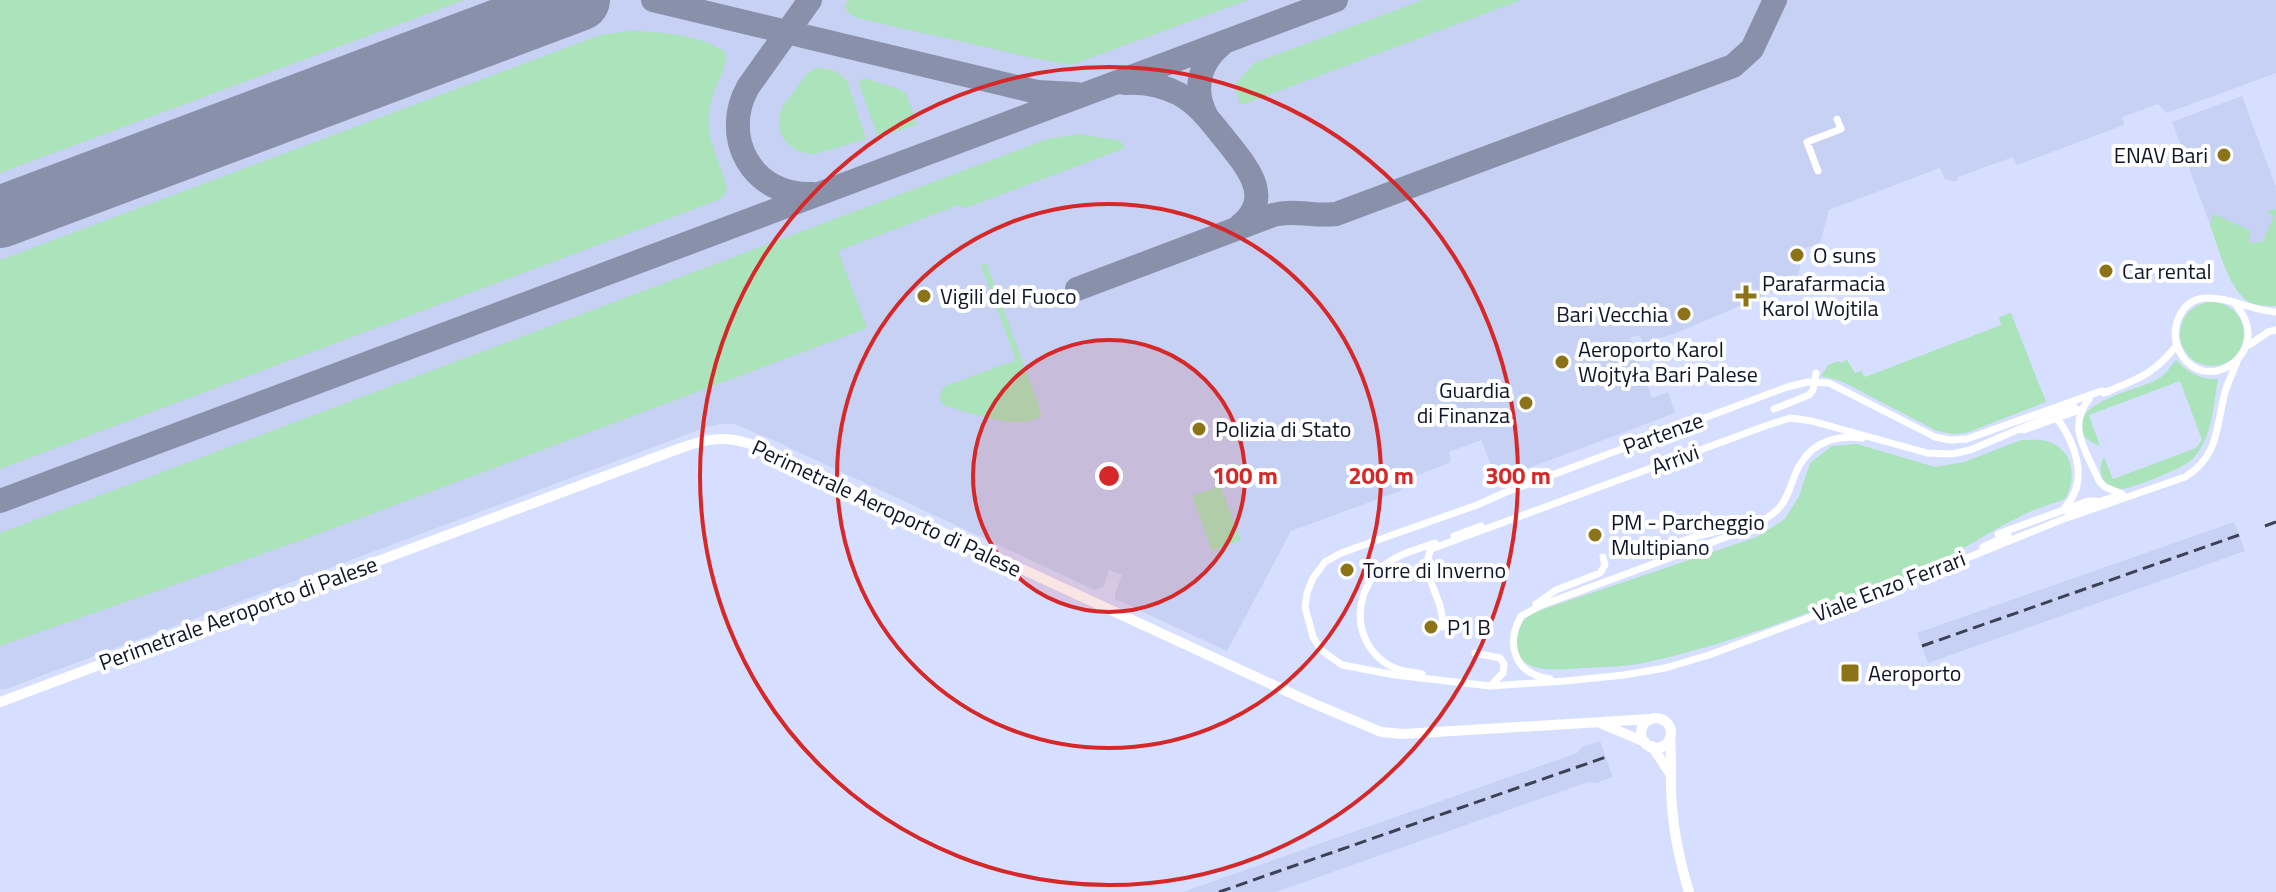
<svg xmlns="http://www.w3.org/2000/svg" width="2276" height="892" viewBox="0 0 2276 892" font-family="'Titillium Web',sans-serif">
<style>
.built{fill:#c7d1f4}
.green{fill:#abe3ba}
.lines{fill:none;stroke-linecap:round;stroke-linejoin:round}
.taxiway{stroke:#8990aa;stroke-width:24}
.runway{stroke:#8990aa;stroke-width:62}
.street{stroke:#fff;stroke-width:7}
.secondary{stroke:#fff;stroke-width:10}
.rail{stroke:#3c4156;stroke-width:3;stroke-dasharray:12 6;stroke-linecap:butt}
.ring{fill:none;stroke:#d62828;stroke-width:4}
.poi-dot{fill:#8c7317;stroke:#fff;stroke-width:3}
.labels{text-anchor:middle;stroke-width:8;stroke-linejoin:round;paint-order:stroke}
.poi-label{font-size:22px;fill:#111527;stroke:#fff;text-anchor:start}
.street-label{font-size:22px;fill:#111527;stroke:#fff}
.centre{fill:#d62828;stroke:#fff;stroke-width:4}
.ring-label{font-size:24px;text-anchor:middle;font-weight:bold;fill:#d62828;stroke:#fff;stroke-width:8;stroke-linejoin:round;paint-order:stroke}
</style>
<rect width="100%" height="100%" fill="#d6dfff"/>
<path class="built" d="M 0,0 L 2276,0 L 2276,73 L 2167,113 L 2158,104 L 2122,117 L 2124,125 L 2017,165 L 2013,157 L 1958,177 L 1956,182 L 1945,179 L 1940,168 L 1829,210 L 1820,243 L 1805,248 L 1796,282 L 1674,334 L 1643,343 L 1640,336 L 1630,337 L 1652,398 L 1668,392 L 1675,413 L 1497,480 L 1481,440 L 1449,452 L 1451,458 L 1449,463 L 1416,476 L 1406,482 L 1400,491 L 1291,531 L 1227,651 L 1115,599 L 1115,594 L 1122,575 L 1109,570 L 1103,587 L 1095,590 L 777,442 L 735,424 L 720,424 L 707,427 L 6,689 L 0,689 Z
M 2242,96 L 2276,187 L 2276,243 L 2224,262 L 2172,122 Z
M 2234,522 L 2245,551 L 1928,663 L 1917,633 Z
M 1600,741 L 1613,777 L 1596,783 L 1588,782 L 1276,892 L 1183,892 L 1577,753 L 1582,747 Z"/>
<path class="green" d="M 0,0 L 464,0 L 0,173 Z
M 848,0 L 1248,0 L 1071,65 L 1033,58 L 861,19 L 851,15 L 844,7 Z
M 1423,0 L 1521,0 L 1241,105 L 1236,91 L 1236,83 L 1254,63 Z
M 628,31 C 655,31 705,35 726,53 C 727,69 717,80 713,95 C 700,134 718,153 727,187 L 725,195 L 718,200 L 0,469 L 0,260 L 600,35 Z
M 817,68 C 830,68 841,72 848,83 L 866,139 L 815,154 C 790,154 770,132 783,106 C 786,101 791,96 795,90 C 801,81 806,72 817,68 Z
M 864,78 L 899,89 L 906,93 L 917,125 L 878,137 L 860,87 L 860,81 Z
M 1080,134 L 1120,141 L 1125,148 L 965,208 L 958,205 L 838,251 L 867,328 L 302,540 L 0,646 L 0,533 L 1047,139 Z
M 2276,209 L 2276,306 C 2268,306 2259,306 2251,303 C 2228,291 2219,248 2210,225 L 2214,214 L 2251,231 L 2248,241 L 2254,244 L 2256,241 L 2262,243 L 2274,216 L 2268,213 L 2269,211 Z
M 986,263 L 1038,403 L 1041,416 C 1020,432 969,412 945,406 L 940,400 L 941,392 L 945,386 L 1016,360 L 981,265 Z
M2180 334a32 32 0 1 1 64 0a32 32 0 1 1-64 0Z
M 2011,313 L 2046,402 L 1966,433 L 1952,434 L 1937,431 L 1841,381 L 1821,376 L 1828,365 L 1839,361 L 1840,363 L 1847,360 L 1855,373 L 1861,371 L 1865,377 L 2001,325 L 1999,317 Z
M 2176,360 C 2187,372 2200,380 2218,379 C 2214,401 2213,427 2202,446 C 2199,451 2195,457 2190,461 C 2182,468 2130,490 2120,489 C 2102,488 2096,471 2104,457 L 2113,479 L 2196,448 L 2202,440 L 2180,381 L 2089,415 L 2100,446 C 2091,442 2083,439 2082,429 C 2077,400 2139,390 2158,379 C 2166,374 2170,367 2176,360 Z
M 2021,440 C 2030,440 2039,439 2047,441 C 2074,450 2077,478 2065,499 C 2052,504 2037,508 2023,515 C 1987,532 1955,556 1917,572 C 1827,605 1732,645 1638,664 C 1620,667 1601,667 1583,668 C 1560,670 1511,676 1517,638 C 1519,626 1523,620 1532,613 L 1757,537 L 1785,519 L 1799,496 L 1810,463 L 1832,446 L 1857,444 L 1935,467 L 1964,462 Z
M 1220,486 L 1241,540 L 1212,551 L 1192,496 Z"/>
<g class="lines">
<path class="taxiway" d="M 653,0 L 1037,92 L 1076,94
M 810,0 L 748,87 C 720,137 752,197 813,194
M 1124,83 C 1143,82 1162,85 1179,94 C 1198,104 1211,122 1224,138 C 1246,166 1277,198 1237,228
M 1206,115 C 1193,90 1199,63 1221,45
M 1077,289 L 1273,215 C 1294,209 1315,217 1336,214 L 1733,66 L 1752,49 L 1775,0
M 0,501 L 1336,0"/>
<path class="runway" d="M 0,217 L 579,0"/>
<path class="street" d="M 1818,171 L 1807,142 L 1841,129 L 1837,119
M 2236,305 C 2276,352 2205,399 2180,352 C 2175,343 2174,332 2177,322 C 2193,275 2244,311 2276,312
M 2249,345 L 2268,332 L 2276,330
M 2108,392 L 2101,391 L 1967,439 L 1950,440 L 1935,437 L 1829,383 L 1808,382 L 1787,387 L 1504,493 L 1477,505 L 1341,553 L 1325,562 L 1313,578 L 1307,593 L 1305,607 L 1313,637 L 1321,650 L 1342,665 L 1395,675 L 1490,686 L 1565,681 L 1624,675 L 1665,668 L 1709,655 L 1947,566 L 2061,520 L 2185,477 C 2219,457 2216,426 2225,392 C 2228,382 2233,372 2237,362
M 2104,393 C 2139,378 2152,376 2177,345
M 2089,399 C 2066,427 2087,452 2099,481 L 2105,487 L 2122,494
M 1774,409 L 1809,395 L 1813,390 L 1816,373
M 2054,414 C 2074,440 2091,480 2065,507
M 2024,430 L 2082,409
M 2068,513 L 2121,494
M 1998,534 L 2088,501 L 2096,501
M 1454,536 L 1481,526
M 1643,542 L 1647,550 C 1664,551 1681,540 1698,536 C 1717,531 1736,527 1755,522
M 1983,547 L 2008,535
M 1536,604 L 1556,590 L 1600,573 L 1605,565 L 1603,557
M 1442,627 C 1446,599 1418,576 1431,549 L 1768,425 L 1790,418 L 1812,421 L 1927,453 L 1952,454 L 1970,450 L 2074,406
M 1475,653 L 1500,658 L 1504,664 L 1503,673 L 1490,686
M 1422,674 C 1414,672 1405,672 1397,669 C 1355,652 1349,600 1379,570 C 1393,555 1416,550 1435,543
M 1550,679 C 1515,674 1505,646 1521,616 L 1542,605 L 1748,529 C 1758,523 1771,517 1779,508 C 1792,493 1791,477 1801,463 C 1814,441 1839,435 1862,438"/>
<path class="secondary" d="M 0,702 L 678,449 C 706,439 722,435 751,444 L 1310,702 L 1381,732 L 1403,734 L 1650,719
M1641 733a15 15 0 1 1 30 0a15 15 0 1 1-30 0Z
M 1602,724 L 1645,742
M 1670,737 C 1671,750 1671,762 1671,774 C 1670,812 1678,856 1689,892
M 1652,746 L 1671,775"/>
<path class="rail" d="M 2265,526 L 2276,522
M 1922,646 L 2239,535
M 1219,892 L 1606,757"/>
</g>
<circle cx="1109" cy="476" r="136" fill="#d62828" fill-opacity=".12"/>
<g class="ring">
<circle cx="1109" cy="476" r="136"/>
<circle cx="1109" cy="476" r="272"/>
<circle cx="1109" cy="476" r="409"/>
</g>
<g class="poi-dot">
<circle cx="2224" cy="155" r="8"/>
<circle cx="1797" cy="255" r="8"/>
<circle cx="2106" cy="271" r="8"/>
<circle cx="924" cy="296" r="8"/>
<path d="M1742 284h8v8h8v8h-8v8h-8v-8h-8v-8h8z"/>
<circle cx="1684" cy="314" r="8"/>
<circle cx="1562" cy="362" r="8"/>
<circle cx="1526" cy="403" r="8"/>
<circle cx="1199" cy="429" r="8"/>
<circle cx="1595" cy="535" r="8"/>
<circle cx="1347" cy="570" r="8"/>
<circle cx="1431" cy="627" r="8"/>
<rect x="1840" y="663" width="20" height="20" rx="4"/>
</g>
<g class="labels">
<g class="poi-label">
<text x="2208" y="163" text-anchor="end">ENAV Bari</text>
<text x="1813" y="263">O suns</text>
<text x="2122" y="279">Car rental</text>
<text x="1762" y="291">Parafarmacia<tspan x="1762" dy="25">Karol Wojtila</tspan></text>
<text x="940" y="304">Vigili del Fuoco</text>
<text x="1668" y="322" text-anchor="end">Bari Vecchia</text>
<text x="1578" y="357">Aeroporto Karol<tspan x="1578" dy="25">Wojtyła Bari Palese</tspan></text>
<text x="1510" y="398" text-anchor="end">Guardia<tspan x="1510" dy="25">di Finanza</tspan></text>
<text x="1215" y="437">Polizia di Stato</text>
<text x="1611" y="530">PM - Parcheggio<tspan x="1611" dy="25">Multipiano</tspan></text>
<text x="1363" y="578">Torre di Inverno</text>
<text x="1447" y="635">P1 B</text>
<text x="1868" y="681">Aeroporto</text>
</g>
<g class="street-label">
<text transform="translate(1663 433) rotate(-20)" y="8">Partenze</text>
<text transform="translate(1675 459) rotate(-20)" y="8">Arrivi</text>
<text transform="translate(887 508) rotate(25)" y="8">Perimetrale Aeroporto di Palese</text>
<text transform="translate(1889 586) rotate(-21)" y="8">Viale Enzo Ferrari</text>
<text transform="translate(238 613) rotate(-20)" y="8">Perimetrale Aeroporto di Palese</text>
</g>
</g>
<circle cx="1109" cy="476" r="12" class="centre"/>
<g class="ring-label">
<text x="1245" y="484">100 m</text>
<text x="1381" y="484">200 m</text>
<text x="1518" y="484">300 m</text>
</g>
</svg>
